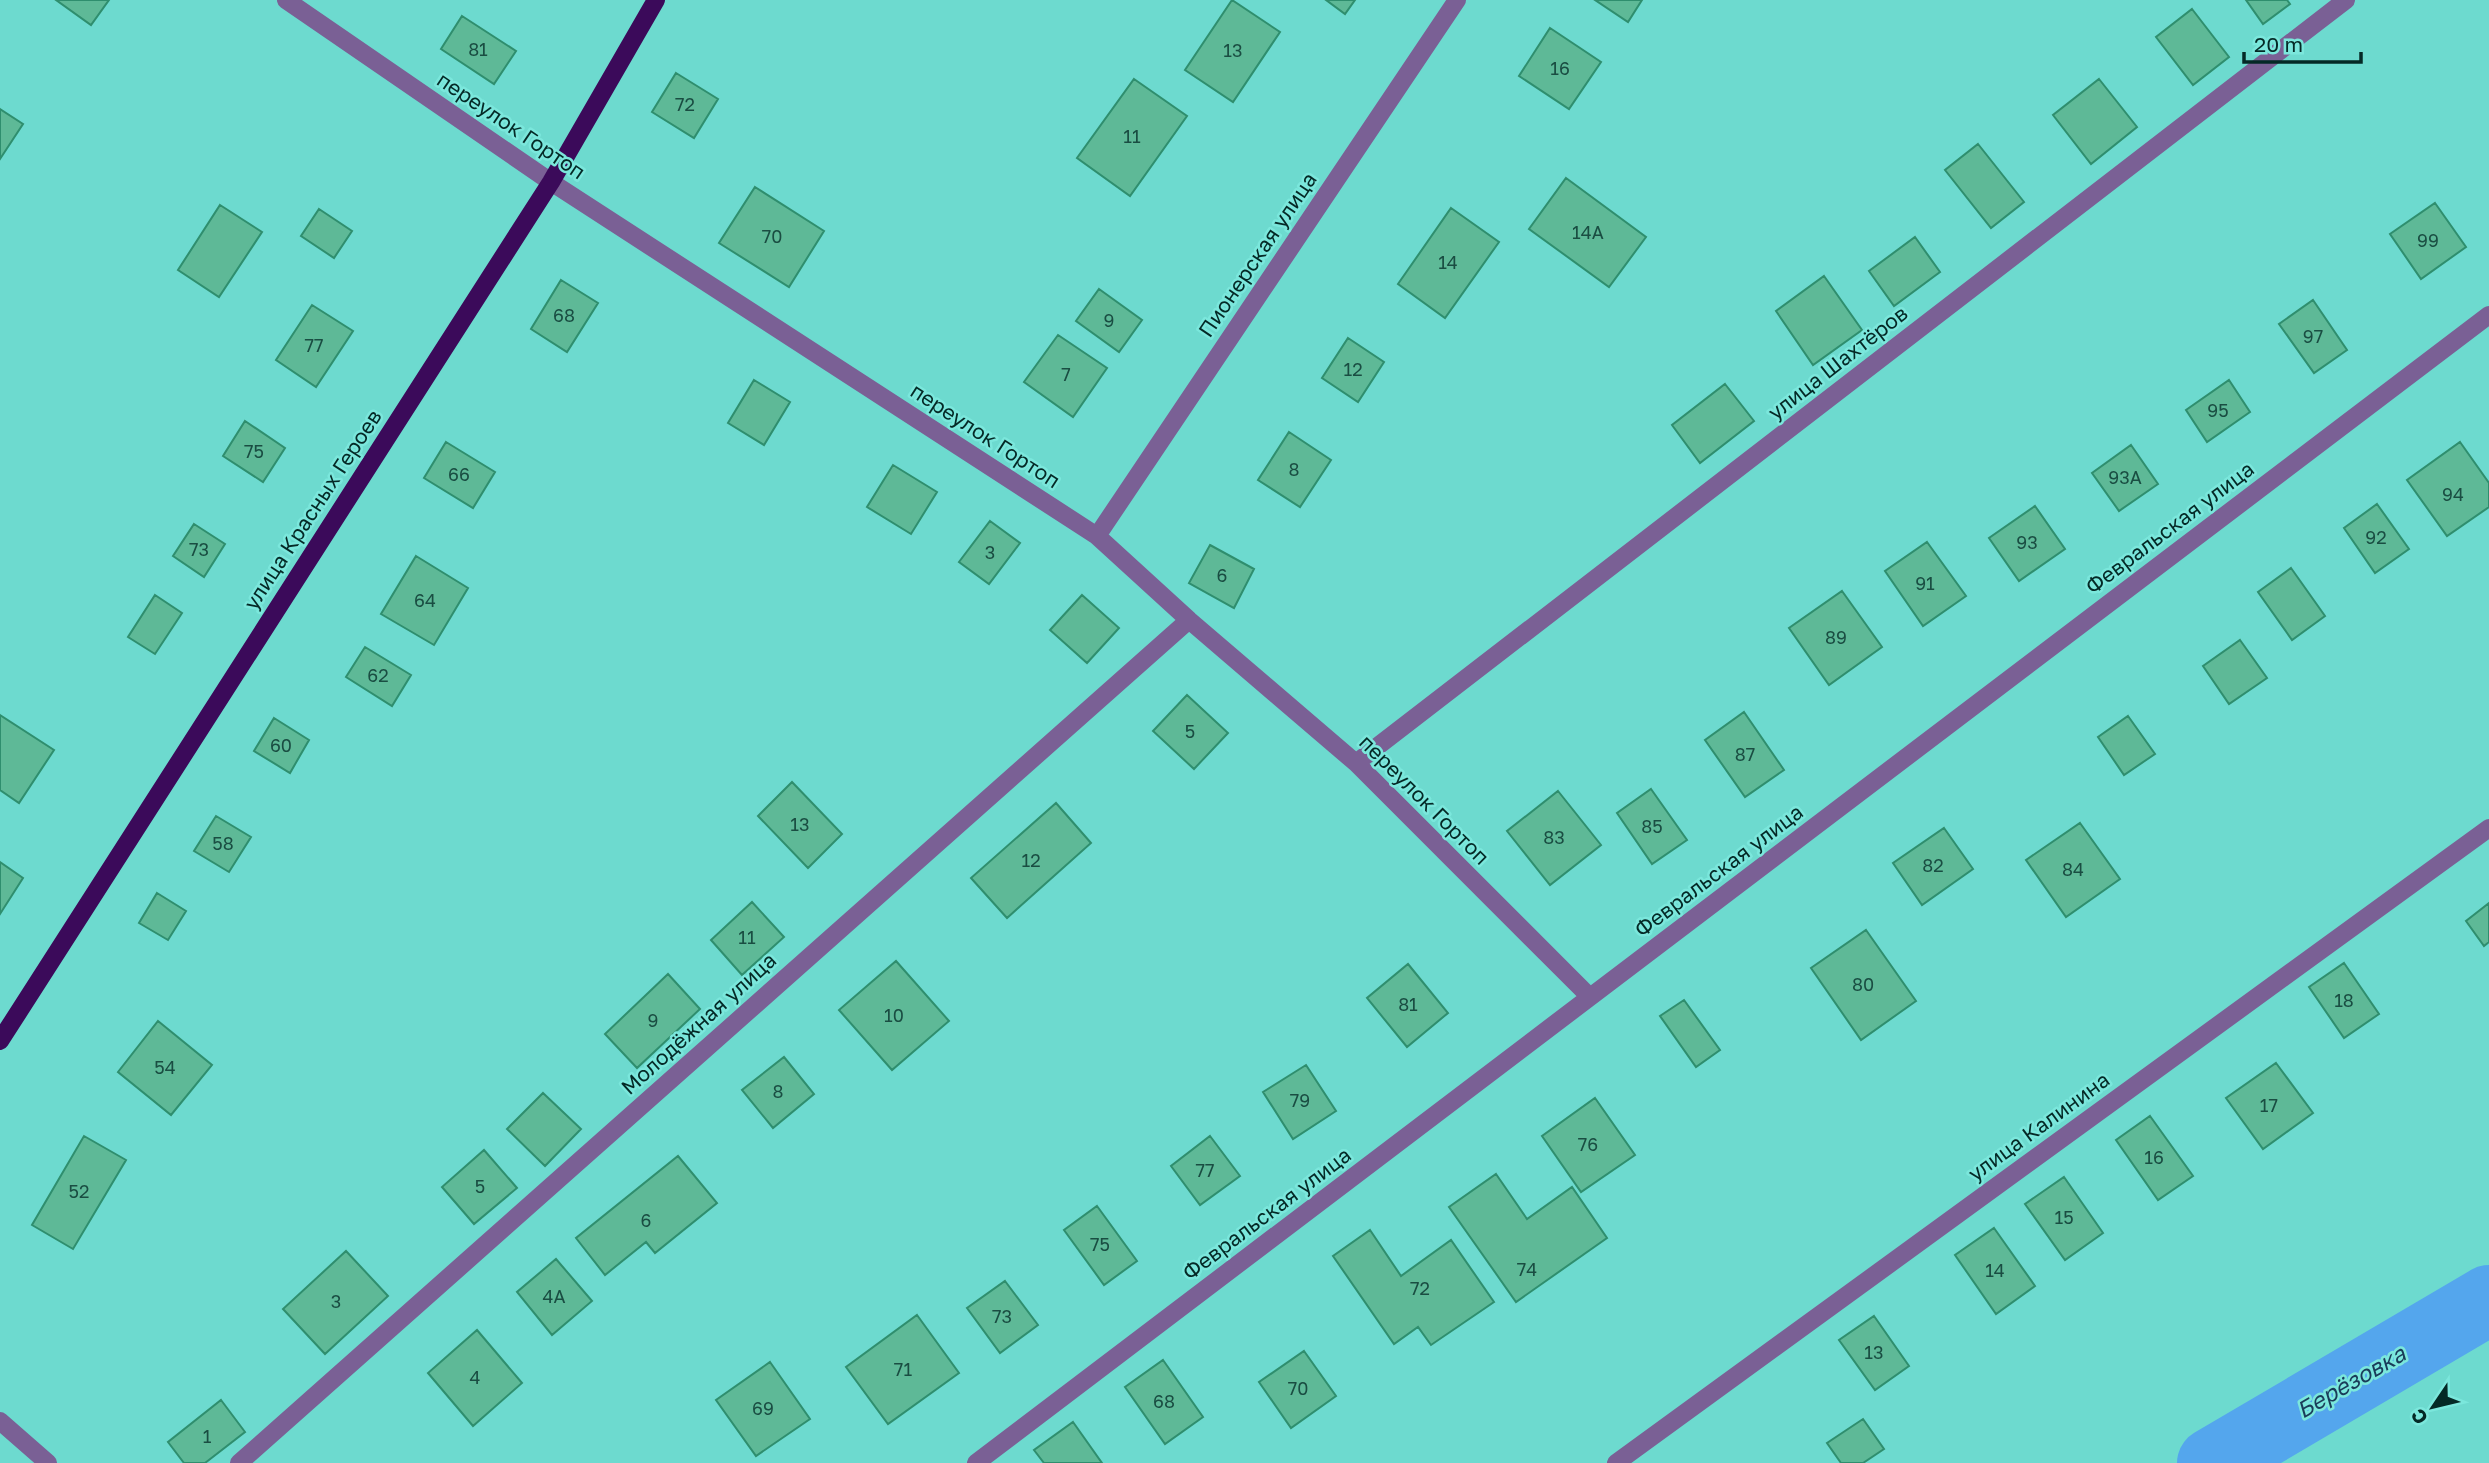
<svg xmlns="http://www.w3.org/2000/svg" width="2489" height="1463" viewBox="0 0 2489 1463" font-family="'Golos Text',sans-serif">
<style>
.lines{fill:none;stroke-linecap:round;stroke-linejoin:round}
.river{stroke:#54a6ed;stroke-width:70}
.building{fill:#5eb997;stroke:#2f8e6e;stroke-width:2}
.minor{stroke:#7a6095;stroke-width:18}
.major{stroke:#3b0a5a;stroke-width:18}
.labels{text-anchor:middle;stroke-width:5;stroke-linejoin:round;paint-order:stroke}
.number-label{font-size:18px;fill:#1a4d42}
.street-label{font-size:21px;fill:#042926;stroke:#7be7dc}
.water-label{font-size:23px;font-style:italic;fill:#1a3c59;stroke:#7be7dc}
</style>
<rect width="100%" height="100%" fill="#6ddacf"/>
<g class="lines">
<path class="river" d="M 2212,1463 L 2489,1300"/>
</g>
<path class="building" d="M 56,0 L 109,0 L 91,25 Z
M 1232,0 L 1280,32 L 1233,102 L 1185,70 Z
M 1326,0 L 1355,0 L 1345,14 Z
M 1595,0 L 1642,0 L 1628,22 Z
M 2246,0 L 2287,0 L 2290,4 L 2263,24 Z
M 2192,9 L 2229,57 L 2193,85 L 2156,37 Z
M 462,16 L 516,51 L 494,84 L 441,49 Z
M 1550,28 L 1601,62 L 1569,109 L 1519,76 Z
M 676,73 L 718,99 L 694,138 L 652,112 Z
M 1134,79 L 1187,116 L 1130,196 L 1077,158 Z
M 2099,79 L 2137,127 L 2091,164 L 2053,115 Z
M 0,109 L 23,124 L 0,159 Z
M 1978,144 L 2024,202 L 1991,228 L 1945,170 Z
M 1566,178 L 1646,237 L 1609,287 L 1529,229 Z
M 755,187 L 824,231 L 789,287 L 719,243 Z
M 2435,203 L 2466,247 L 2421,279 L 2390,234 Z
M 220,205 L 262,232 L 219,297 L 178,270 Z
M 1451,208 L 1499,242 L 1445,318 L 1398,284 Z
M 319,209 L 352,231 L 334,258 L 301,236 Z
M 1915,237 L 1940,272 L 1894,306 L 1869,271 Z
M 1824,276 L 1862,330 L 1813,365 L 1776,311 Z
M 561,280 L 598,303 L 567,352 L 531,329 Z
M 1099,289 L 1142,320 L 1119,352 L 1076,321 Z
M 2313,300 L 2347,350 L 2314,373 L 2279,324 Z
M 312,305 L 353,331 L 316,387 L 276,360 Z
M 1058,335 L 1107,368 L 1073,417 L 1024,382 Z
M 1348,338 L 1384,362 L 1358,402 L 1322,378 Z
M 754,380 L 790,402 L 764,445 L 728,423 Z
M 2229,380 L 2250,412 L 2207,442 L 2186,410 Z
M 1725,384 L 1754,421 L 1700,463 L 1672,425 Z
M 245,421 L 285,448 L 263,482 L 223,456 Z
M 1289,432 L 1331,460 L 1300,507 L 1258,480 Z
M 446,442 L 495,472 L 473,508 L 424,478 Z
M 2460,442 L 2489,483 L 2489,507 L 2447,536 L 2407,480 Z
M 2131,445 L 2158,484 L 2119,511 L 2092,473 Z
M 893,465 L 937,492 L 911,534 L 867,507 Z
M 2377,504 L 2409,549 L 2375,573 L 2344,528 Z
M 2035,506 L 2065,549 L 2019,581 L 1989,538 Z
M 990,521 L 1020,543 L 989,584 L 959,562 Z
M 194,524 L 225,544 L 204,577 L 173,556 Z
M 1927,542 L 1966,596 L 1923,626 L 1885,571 Z
M 1210,545 L 1254,569 L 1234,608 L 1189,583 Z
M 416,556 L 468,588 L 434,645 L 381,614 Z
M 2291,568 L 2325,616 L 2292,640 L 2258,592 Z
M 1842,591 L 1882,647 L 1829,685 L 1789,628 Z
M 155,595 L 182,613 L 155,654 L 128,637 Z
M 1082,595 L 1119,628 L 1087,663 L 1050,630 Z
M 2240,640 L 2267,678 L 2229,704 L 2203,666 Z
M 365,647 L 411,675 L 392,706 L 346,677 Z
M 1187,695 L 1228,733 L 1194,769 L 1153,731 Z
M 1744,712 L 1784,770 L 1745,797 L 1705,740 Z
M 0,715 L 54,750 L 19,803 L 0,790 Z
M 2128,716 L 2155,754 L 2124,775 L 2098,737 Z
M 274,718 L 309,740 L 290,773 L 254,751 Z
M 792,782 L 842,834 L 808,868 L 758,816 Z
M 1651,789 L 1687,840 L 1652,864 L 1617,813 Z
M 1558,791 L 1601,845 L 1550,885 L 1507,831 Z
M 1056,803 L 1091,843 L 1007,918 L 971,878 Z
M 216,816 L 251,837 L 229,872 L 194,851 Z
M 2080,823 L 2120,879 L 2066,917 L 2026,860 Z
M 1944,828 L 1973,869 L 1922,905 L 1893,863 Z
M 0,862 L 23,878 L 0,914 Z
M 157,893 L 186,911 L 168,940 L 139,923 Z
M 752,902 L 784,937 L 742,975 L 711,940 Z
M 2489,903 L 2489,942 L 2484,946 L 2466,921 Z
M 1866,930 L 1916,1001 L 1861,1040 L 1811,968 Z
M 896,961 L 949,1021 L 892,1070 L 839,1010 Z
M 2344,963 L 2379,1014 L 2344,1038 L 2309,987 Z
M 1408,964 L 1448,1013 L 1407,1047 L 1367,998 Z
M 668,974 L 700,1009 L 637,1068 L 605,1034 Z
M 1684,1000 L 1720,1050 L 1696,1067 L 1660,1016 Z
M 158,1021 L 212,1065 L 171,1115 L 118,1072 Z
M 784,1057 L 814,1094 L 773,1128 L 742,1090 Z
M 2276,1063 L 2313,1113 L 2263,1149 L 2226,1098 Z
M 1306,1065 L 1336,1111 L 1293,1139 L 1263,1092 Z
M 543,1093 L 581,1129 L 545,1166 L 507,1129 Z
M 1595,1098 L 1635,1155 L 1581,1192 L 1542,1136 Z
M 2150,1116 L 2193,1176 L 2158,1200 L 2116,1140 Z
M 84,1136 L 126,1160 L 73,1249 L 32,1225 Z
M 1210,1136 L 1240,1176 L 1200,1205 L 1171,1166 Z
M 484,1150 L 517,1188 L 474,1224 L 442,1187 Z
M 678,1156 L 717,1203 L 655,1253 L 646,1242 L 605,1275 L 576,1238 Z
M 1496,1174 L 1527,1219 L 1572,1187 L 1607,1238 L 1516,1302 L 1449,1207 Z
M 2064,1177 L 2103,1233 L 2065,1260 L 2025,1204 Z
M 1097,1206 L 1137,1261 L 1104,1285 L 1064,1230 Z
M 1994,1228 L 2035,1286 L 1996,1314 L 1955,1255 Z
M 1370,1230 L 1401,1276 L 1451,1240 L 1494,1302 L 1431,1345 L 1418,1327 L 1394,1344 L 1333,1256 Z
M 346,1251 L 388,1296 L 325,1354 L 283,1309 Z
M 556,1259 L 592,1301 L 552,1335 L 517,1292 Z
M 1005,1281 L 1038,1325 L 1000,1353 L 967,1308 Z
M 917,1315 L 959,1373 L 888,1424 L 846,1367 Z
M 1874,1316 L 1909,1366 L 1875,1390 L 1839,1340 Z
M 477,1330 L 522,1383 L 473,1426 L 428,1373 Z
M 1304,1351 L 1336,1396 L 1291,1428 L 1259,1382 Z
M 1163,1360 L 1203,1417 L 1165,1444 L 1125,1387 Z
M 770,1362 L 810,1419 L 756,1456 L 716,1400 Z
M 221,1400 L 245,1432 L 205,1463 L 184,1463 L 168,1442 Z
M 1863,1419 L 1884,1449 L 1863,1463 L 1841,1463 L 1827,1443 Z
M 1073,1422 L 1102,1463 L 1044,1463 L 1034,1450 Z"/>
<g class="lines">
<path class="minor" d="M 286,0 L 551,182 L 1097,536 L 1189,620 L 1356,763 L 1590,997
M 1097,536 L 1457,0
M 1356,763 L 2346,0
M 0,1421 L 48,1463
M 239,1463 L 1189,620
M 976,1463 L 2489,315
M 1616,1463 L 2489,828"/>
<path class="major" d="M 0,1041 L 551,182 L 656,0"/>
</g>
<g class="labels">
<g class="number-label">
<text x="478" y="56">81</text>
<text x="1233" y="57">13</text>
<text x="1560" y="75">16</text>
<text x="685" y="111">72</text>
<text x="1132" y="143">11</text>
<text x="1588" y="239">14А</text>
<text x="772" y="243">70</text>
<text x="2428" y="247">99</text>
<text x="1448" y="269">14</text>
<text x="564" y="322">68</text>
<text x="1109" y="327">9</text>
<text x="2313" y="343">97</text>
<text x="314" y="352">77</text>
<text x="1353" y="376">12</text>
<text x="1066" y="381">7</text>
<text x="2218" y="417">95</text>
<text x="254" y="458">75</text>
<text x="1294" y="476">8</text>
<text x="459" y="481">66</text>
<text x="2125" y="484">93А</text>
<text x="2453" y="501">94</text>
<text x="2376" y="544">92</text>
<text x="2027" y="549">93</text>
<text x="199" y="556">73</text>
<text x="990" y="559">3</text>
<text x="1222" y="582">6</text>
<text x="1925" y="590">91</text>
<text x="425" y="607">64</text>
<text x="1836" y="644">89</text>
<text x="378" y="682">62</text>
<text x="1190" y="738">5</text>
<text x="281" y="752">60</text>
<text x="1745" y="761">87</text>
<text x="800" y="831">13</text>
<text x="1652" y="833">85</text>
<text x="1554" y="844">83</text>
<text x="223" y="850">58</text>
<text x="1031" y="867">12</text>
<text x="1933" y="872">82</text>
<text x="2073" y="876">84</text>
<text x="747" y="944">11</text>
<text x="1863" y="991">80</text>
<text x="2344" y="1007">18</text>
<text x="1408" y="1011">81</text>
<text x="894" y="1022">10</text>
<text x="653" y="1027">9</text>
<text x="165" y="1074">54</text>
<text x="778" y="1098">8</text>
<text x="1300" y="1107">79</text>
<text x="2269" y="1112">17</text>
<text x="1588" y="1151">76</text>
<text x="2154" y="1164">16</text>
<text x="1205" y="1177">77</text>
<text x="480" y="1193">5</text>
<text x="79" y="1198">52</text>
<text x="2064" y="1224">15</text>
<text x="646" y="1227">6</text>
<text x="1100" y="1251">75</text>
<text x="1527" y="1276">74</text>
<text x="1995" y="1277">14</text>
<text x="1420" y="1295">72</text>
<text x="554" y="1303">4А</text>
<text x="336" y="1308">3</text>
<text x="1002" y="1323">73</text>
<text x="1874" y="1359">13</text>
<text x="903" y="1376">71</text>
<text x="475" y="1384">4</text>
<text x="1298" y="1395">70</text>
<text x="1164" y="1408">68</text>
<text x="763" y="1415">69</text>
<text x="207" y="1443">1</text>
</g>
<g class="street-label">
<text transform="translate(511 126) rotate(34)" y="7">переулок Гортоп</text>
<text transform="translate(1258 255) rotate(-56)" y="7">Пионерская улица</text>
<text transform="translate(1838 363) rotate(-38)" y="7">улица Шахтёров</text>
<text transform="translate(985 436) rotate(33)" y="7">переулок Гортоп</text>
<text transform="translate(313 510) rotate(-57)" y="7">улица Красных Героев</text>
<text transform="translate(2170 528) rotate(-37)" y="7">Февральская улица</text>
<text transform="translate(1424 800) rotate(45)" y="7">переулок Гортоп</text>
<text transform="translate(1719 871) rotate(-37)" y="7">Февральская улица</text>
<text transform="translate(699 1024) rotate(-42)" y="7">Молодёжная улица</text>
<text transform="translate(2039 1127) rotate(-36)" y="7">улица Калинина</text>
<text transform="translate(1267 1214) rotate(-37)" y="7">Февральская улица</text>
</g>
<g class="water-label">
<text transform="translate(2351 1382) rotate(-30)" y="8">Берёзовка</text>
</g>
</g>
<g transform="translate(2433 1407) rotate(235)" stroke="#7be7dc" stroke-width="5" paint-order="stroke">
<path d="M0-5L12 26L0 18L-12 26Z" fill="#042926"/>
<text y="-10" font-size="19" font-weight="bold" text-anchor="middle" fill="#042926">С</text>
</g>
<path d="M2244 52v10h117v-10" fill="none" stroke="#042926" stroke-width="3.5"/>
<text x="2254" y="52" font-size="21" fill="#042926" stroke="#7be7dc" stroke-width="5" paint-order="stroke">20 m</text>
</svg>
